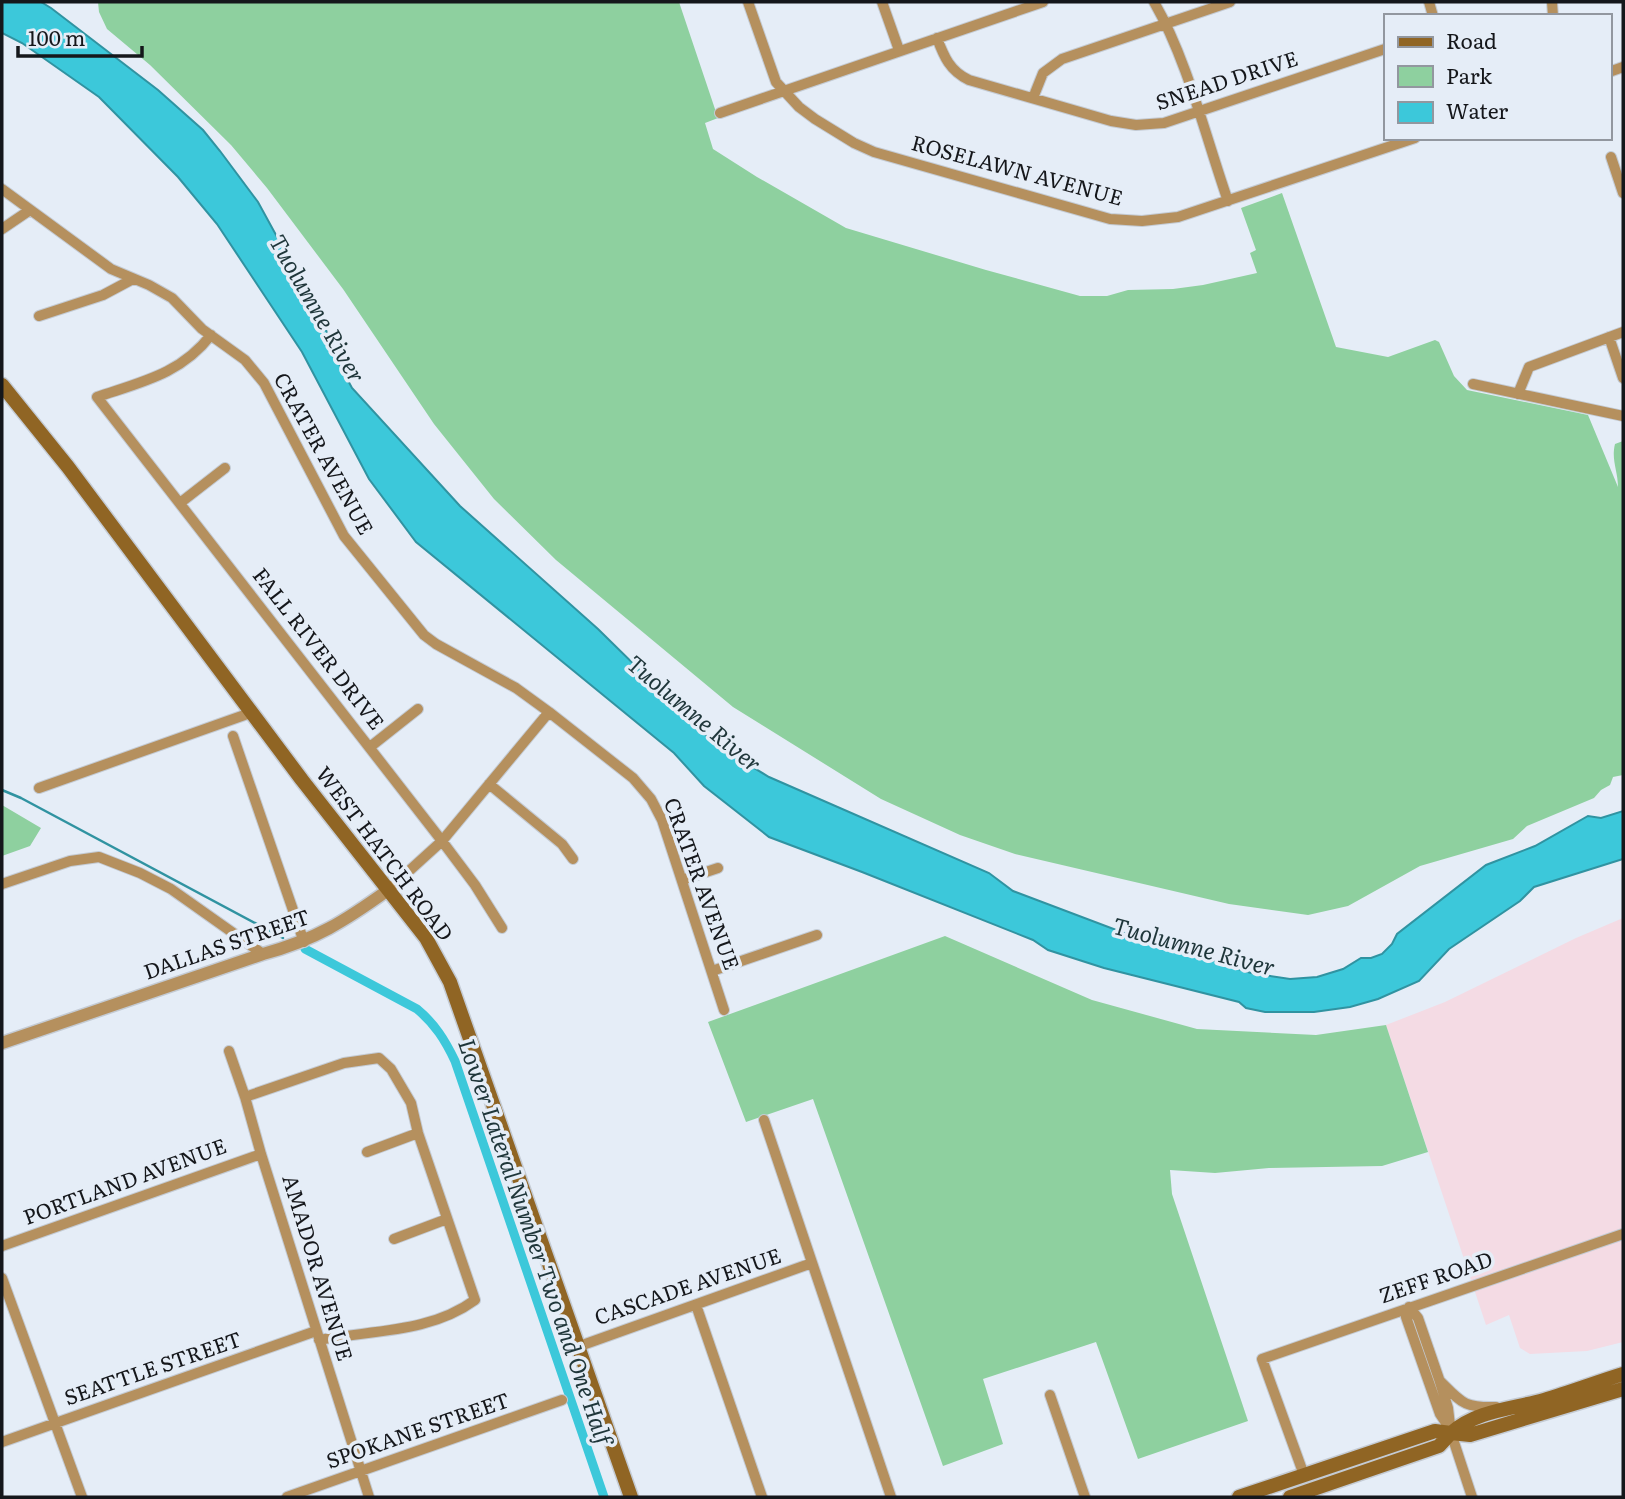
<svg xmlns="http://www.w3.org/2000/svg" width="1625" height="1499" viewBox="0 0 1625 1499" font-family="Literata,serif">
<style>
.industrial{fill:#f4dbe4}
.green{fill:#8ed09f}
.water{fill:#3cc8da;stroke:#3093a1;stroke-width:2}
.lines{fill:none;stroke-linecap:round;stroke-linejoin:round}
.stream{stroke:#3093a1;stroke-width:2.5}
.canal{stroke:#3cc8da;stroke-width:9}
.minor-casing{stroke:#c4cbd4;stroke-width:12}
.tertiary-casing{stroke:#c4cbd4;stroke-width:15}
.secondary-casing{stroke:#c4cbd4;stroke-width:17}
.minor{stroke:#b5905e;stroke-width:10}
.tertiary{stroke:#b5905e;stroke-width:12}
.secondary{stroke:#906524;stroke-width:14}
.labels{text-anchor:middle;stroke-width:7;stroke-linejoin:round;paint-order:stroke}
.street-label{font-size:21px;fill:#15171b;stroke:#e5edf7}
.water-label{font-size:23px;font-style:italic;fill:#1f363a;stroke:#e5edf7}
</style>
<rect width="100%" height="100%" fill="#e5edf7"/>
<path class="industrial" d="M 1623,918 L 1623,1342 L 1587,1351 L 1530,1354 L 1520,1348 L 1509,1315 L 1486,1325 L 1386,1025 L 1445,1002 L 1576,938 Z"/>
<path class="green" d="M 98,2 L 679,2 L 718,118 L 705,123 L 713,149 L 757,177 L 846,228 L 986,270 L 1080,296 L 1107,296 L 1128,290 L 1173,289 L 1203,285 L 1257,273 L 1250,253 L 1256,250 L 1241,208 L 1282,193 L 1336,347 L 1388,357 L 1435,340 L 1439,342 L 1454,376 L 1467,390 L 1588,415 L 1618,487 C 1618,471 1611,460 1615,444 L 1623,441 L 1623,775 L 1613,777 L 1610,785 L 1601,790 L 1594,798 L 1527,826 L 1513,839 L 1420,866 L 1348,906 L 1308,915 L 1229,904 L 1015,854 L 960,835 L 881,799 L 733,707 L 556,560 L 494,499 L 434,424 L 343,289 L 267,188 L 231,145 L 150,65 L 107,29 L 99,12 Z
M 2,805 L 41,828 L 30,846 L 2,856 Z
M 945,936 L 1092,1000 L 1197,1029 L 1316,1035 L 1386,1025 L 1428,1152 L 1382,1166 L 1269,1168 L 1215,1173 L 1170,1170 L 1172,1194 L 1248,1421 L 1138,1459 L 1096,1342 L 983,1379 L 1003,1444 L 943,1466 L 813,1099 L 746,1122 L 708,1022 Z"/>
<path class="water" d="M 2,2 L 41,2 L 51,8 L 158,90 L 203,130 L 220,151 L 258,202 L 293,266 L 310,292 L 313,304 L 322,314 L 331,349 L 352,388 L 460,506 L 598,629 L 716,745 L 769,777 L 989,873 L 1013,891 L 1148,942 L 1188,946 L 1219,963 L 1251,973 L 1290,979 L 1317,977 L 1343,969 L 1361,958 L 1371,958 L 1382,954 L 1392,944 L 1397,934 L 1486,865 L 1535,846 L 1588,816 L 1601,818 L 1623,811 L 1623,859 L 1534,887 L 1520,901 L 1449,949 L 1419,981 L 1378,999 L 1350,1007 L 1314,1012 L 1265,1012 L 1246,1008 L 1239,1002 L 1104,968 L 1048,950 L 1033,940 L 862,872 L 769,837 L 704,786 L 674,753 L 416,542 L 369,479 L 302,352 L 217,224 L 178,177 L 99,97 L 22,43 L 2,33 Z"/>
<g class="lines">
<path class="stream" d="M 2,790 L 21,798 L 283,938"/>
<path class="canal" d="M 305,949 L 417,1009 C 435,1024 445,1040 455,1061 L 604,1497"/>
<defs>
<path id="minor" d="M 748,2 L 776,82 L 799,107 L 815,119 L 854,143 L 874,152 L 1110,219 L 1142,221 L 1178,217 L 1415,138
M 882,2 L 899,50
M 1154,2 C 1187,59 1206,138 1228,201
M 1429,2 L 1433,16
M 1552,2 L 1553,16
M 937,38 C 944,57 950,71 969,80 L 1111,121 L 1136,125 L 1164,123 L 1385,49
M 1609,72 L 1623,67
M 1033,98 L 1043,73 L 1062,59 L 1230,2
M 720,113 L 1043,2
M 1611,157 L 1623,193
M 2,189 L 111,269 L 149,285 L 172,298 L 202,329 L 245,360 L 264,383 L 344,536 L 424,635 L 436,644 L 516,688 L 549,712 L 633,778 L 651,799 L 662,820 L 724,1010
M 2,229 L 30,210
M 39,316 L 103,295 L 133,279
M 211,335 C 181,374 141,382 97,397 L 442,841 L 475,885 L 502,928
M 1609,337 L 1623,378
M 1473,384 L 1623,416
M 1518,394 L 1529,367 L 1623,332
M 180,503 L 225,468
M 233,736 L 304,942
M 370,747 L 418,709
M 489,784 L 562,844 L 573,859
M 39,788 L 253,712
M 682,880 L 718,868
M 2,884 L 70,861 L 99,857 L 140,873 L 171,889 L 263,954
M 388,890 L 442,841 L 549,712
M 712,971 L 817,935
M 229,1051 L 245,1097 L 261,1154 L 369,1497
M 245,1097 L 344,1063 L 379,1058 L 391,1069 L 411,1103 L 418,1133 L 475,1300 C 430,1333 372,1330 319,1340
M 764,1120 L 891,1497
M 367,1152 L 418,1133
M 394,1239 L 447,1219
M 2,1246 L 261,1154
M 2,1278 L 82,1497
M 696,1305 L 762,1497
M 1409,1307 L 1418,1318 L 1439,1379 L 1448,1408 L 1451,1433 L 1472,1497
M 1409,1307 L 1406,1317 L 1440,1414 L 1448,1426
M 577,1347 L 812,1263
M 1440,1381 C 1462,1403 1464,1408 1496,1407
M 1050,1395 L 1085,1497
M 2,1442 L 316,1331
M 1304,1475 L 1262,1359 L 1623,1234
M 287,1497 L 562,1400"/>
<path id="tertiary" d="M 2,1043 L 263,954 C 315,940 345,921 388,890"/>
<path id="secondary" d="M 2,385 L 68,467 L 302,780 L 426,938 L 450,982 L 631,1497
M 1239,1497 L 1435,1431 L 1451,1433 C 1477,1410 1512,1409 1544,1400 C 1571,1392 1597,1382 1623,1374
M 1290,1497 L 1439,1446 L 1451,1433 L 1470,1435 L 1623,1389"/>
</defs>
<use href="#minor" class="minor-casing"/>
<use href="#tertiary" class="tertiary-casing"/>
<use href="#secondary" class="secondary-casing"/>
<use href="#minor" class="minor"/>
<use href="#tertiary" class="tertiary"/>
<use href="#secondary" class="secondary"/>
</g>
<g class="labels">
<g class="street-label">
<text transform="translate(1227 81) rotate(-18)" y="7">SNEAD DRIVE</text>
<text transform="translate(1017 171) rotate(15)" y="7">ROSELAWN AVENUE</text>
<text transform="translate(323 454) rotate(61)" y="7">CRATER AVENUE</text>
<text transform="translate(318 649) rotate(52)" y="7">FALL RIVER DRIVE</text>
<text transform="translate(384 854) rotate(53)" y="7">WEST HATCH ROAD</text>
<text transform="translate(701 884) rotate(70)" y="7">CRATER AVENUE</text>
<text transform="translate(227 945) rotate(-19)" y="7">DALLAS STREET</text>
<text transform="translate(125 1182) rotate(-20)" y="7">PORTLAND AVENUE</text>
<text transform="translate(317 1268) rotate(73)" y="7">AMADOR AVENUE</text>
<text transform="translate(1436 1278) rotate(-19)" y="7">ZEFF ROAD</text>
<text transform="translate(688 1287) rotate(-19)" y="7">CASCADE AVENUE</text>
<text transform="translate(153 1369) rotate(-19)" y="7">SEATTLE STREET</text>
<text transform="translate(418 1431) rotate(-19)" y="7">SPOKANE STREET</text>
</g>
<g class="water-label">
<text transform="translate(317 309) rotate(60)" y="8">Tuolumne River</text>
<text transform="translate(694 714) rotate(40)" y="8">Tuolumne River</text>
<text transform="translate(1194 947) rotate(15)" y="8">Tuolumne River</text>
<text transform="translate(535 1242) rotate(71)" y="8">Lower Lateral Number Two and One Half</text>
</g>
</g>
<rect width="1625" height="1499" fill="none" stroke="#15171b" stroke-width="7"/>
<rect x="1384" y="14" width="228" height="126" fill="#e5edf7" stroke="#92979f" stroke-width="2"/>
<rect x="1398" y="37" width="35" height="10" fill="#906524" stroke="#92979f" stroke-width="2"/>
<text x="1446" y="49" font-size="21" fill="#15171b">Road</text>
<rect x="1398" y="66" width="35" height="21" fill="#8ed09f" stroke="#92979f" stroke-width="2"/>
<text x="1446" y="84" font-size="21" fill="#15171b">Park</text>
<rect x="1398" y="102" width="35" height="21" fill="#3cc8da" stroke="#92979f" stroke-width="2"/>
<text x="1446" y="119" font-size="21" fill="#15171b">Water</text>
<path d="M18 46v10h124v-10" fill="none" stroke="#15171b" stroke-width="3.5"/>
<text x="28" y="46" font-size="21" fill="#15171b" stroke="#e5edf7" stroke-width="5" paint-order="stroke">100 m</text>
</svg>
